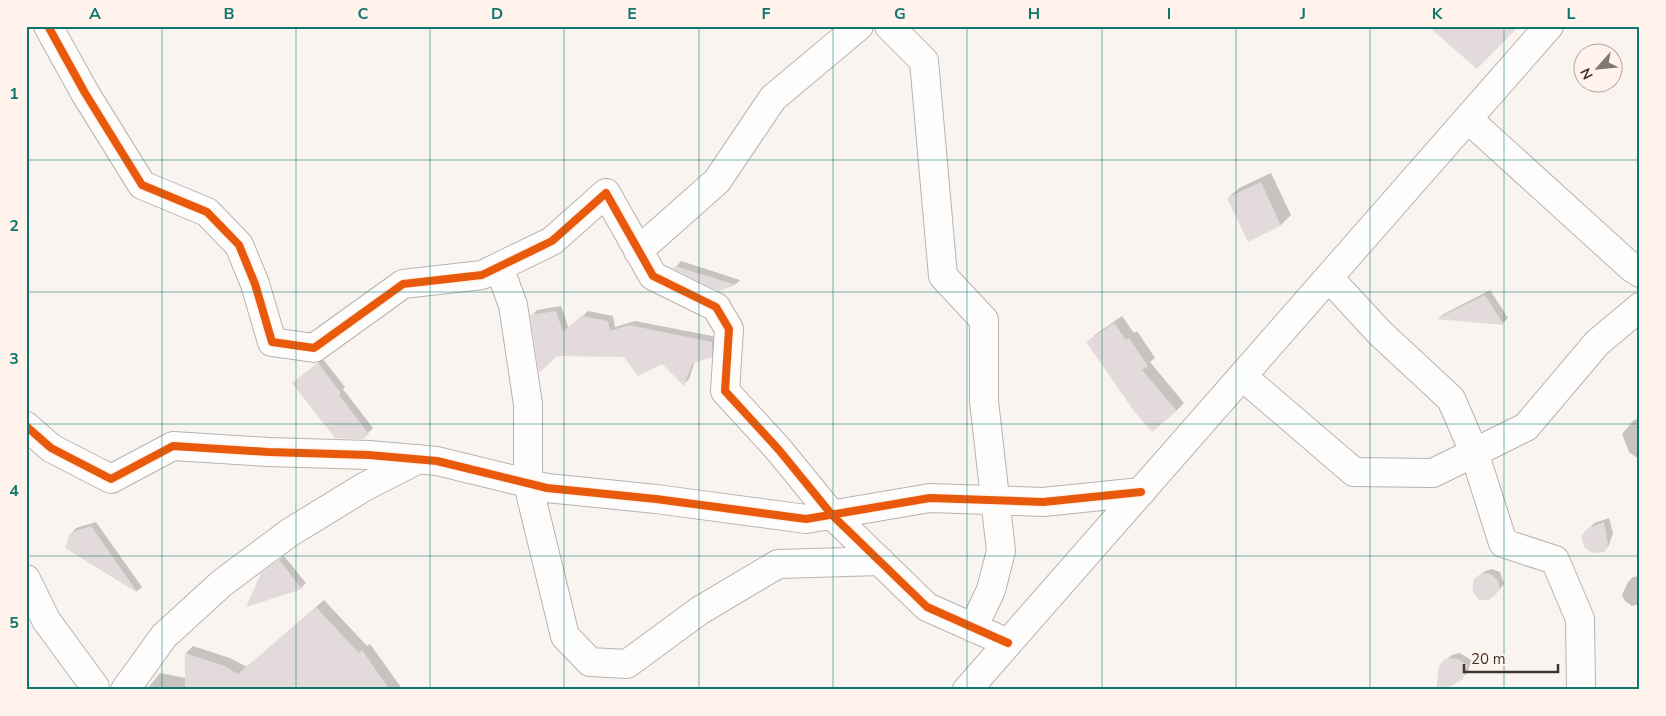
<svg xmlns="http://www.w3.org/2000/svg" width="1666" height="716" viewBox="0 0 1666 716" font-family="'Nunito Sans',sans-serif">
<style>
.shadow{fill:#0003}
.building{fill:#e2dadb}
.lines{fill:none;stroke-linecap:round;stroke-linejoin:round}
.street-casing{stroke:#bab2ac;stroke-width:30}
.secondary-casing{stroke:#bab2ac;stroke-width:30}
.street{stroke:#fefdfd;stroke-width:28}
.secondary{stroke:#fefdfd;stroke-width:28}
.cycleway-casing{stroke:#fff3eb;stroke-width:11}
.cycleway{stroke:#e8590c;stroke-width:8}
.grid{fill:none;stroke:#0f766e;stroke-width:1;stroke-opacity:0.55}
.neatline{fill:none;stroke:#0f766e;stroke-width:2}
.grid-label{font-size:16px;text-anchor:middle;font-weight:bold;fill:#0f766e}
</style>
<rect width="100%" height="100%" fill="#faf4f0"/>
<path class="shadow" d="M 1271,173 L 1291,215 L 1281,225 L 1248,240 L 1228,198 L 1239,188 Z
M 681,261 L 740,280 L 736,284 L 719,290 L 675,268 Z
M 1490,290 L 1508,318 L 1503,323 L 1438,319 L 1442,315 Z
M 561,306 L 569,329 L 588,311 L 613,316 L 615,327 L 635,321 L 717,337 L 716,351 L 711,356 L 695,361 L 689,379 L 684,384 L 662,362 L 625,356 L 556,354 L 532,315 L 537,310 Z
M 1122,316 L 1134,333 L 1137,331 L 1155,358 L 1150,362 L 1184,403 L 1176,411 L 1088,342 L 1096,334 Z
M 323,359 L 345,387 L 343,389 L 373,428 L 368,433 L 304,374 Z
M 1640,418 L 1640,460 L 1629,452 L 1622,434 L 1634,420 Z
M 1609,518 L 1613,533 L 1609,545 L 1604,551 L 1586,532 L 1594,523 Z
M 96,522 L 142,587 L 137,591 L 66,547 L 71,534 L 76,528 Z
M 284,556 L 306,583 L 301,588 L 268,569 Z
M 1492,569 L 1500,572 L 1504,584 L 1493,597 L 1479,576 L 1485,571 Z
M 1640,576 L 1640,604 L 1632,606 L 1625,601 L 1622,595 L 1628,582 L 1633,577 Z
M 324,600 L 367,646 L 370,644 L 403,690 L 146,690 L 160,673 L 186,678 L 186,653 L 193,646 L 230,658 L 247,667 Z
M 1460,653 L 1471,660 L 1468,672 L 1462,678 L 1446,660 L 1452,655 Z"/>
<path class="building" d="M 1428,26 L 1519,26 L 1477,69 Z
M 1261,182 L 1281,226 L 1248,242 L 1227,198 Z
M 675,266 L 736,285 L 719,291 L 672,268 Z
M 1485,295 L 1504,325 L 1436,319 Z
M 556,311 L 563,332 L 581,316 L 608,321 L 610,331 L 629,325 L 712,342 L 712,357 L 692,364 L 684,386 L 662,364 L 638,376 L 624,357 L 557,356 L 539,373 L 530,315 Z
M 1114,323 L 1126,340 L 1129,338 L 1148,366 L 1142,370 L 1177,411 L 1152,432 L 1134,411 L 1086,342 Z
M 318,363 L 341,393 L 339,395 L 369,434 L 363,439 L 335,438 L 292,383 Z
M 1604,522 L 1608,543 L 1605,552 L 1592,553 L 1584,547 L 1582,540 L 1582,535 L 1588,528 Z
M 91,526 L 138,593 L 65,548 L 70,533 Z
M 279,560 L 302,589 L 246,607 L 261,573 Z
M 1482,573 L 1491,574 L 1498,581 L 1500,590 L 1489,600 L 1479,600 L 1473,592 L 1473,582 L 1475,578 Z
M 316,607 L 359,653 L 362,650 L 390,690 L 185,690 L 185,653 L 222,665 L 238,674 Z
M 1450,658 L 1458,659 L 1467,665 L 1463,679 L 1444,690 L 1436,690 L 1439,666 L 1445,659 Z"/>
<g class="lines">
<defs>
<path id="street" d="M 48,26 L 85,93 L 142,185 L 207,212 L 239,245 L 255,284 L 272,342 L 314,348 L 403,284 L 482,275 L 552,241 L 606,193 L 653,276 L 716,307 L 729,329 L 725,391 L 779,450 L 832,515 L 927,607 L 1008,643
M 889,26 L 924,61 L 943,276 L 984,320 L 984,401 L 1001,551 L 991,590 L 973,628
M 1468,119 L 1631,267 L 1640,273
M 638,251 L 717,181 L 773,98 L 859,26
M 499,267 L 513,305 L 528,404 L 528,484 L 565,636 L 590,662 L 627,664 L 699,611 L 778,564 L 880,561
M 1329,278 L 1380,333 L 1451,399 L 1474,452 L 1503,543 L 1555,560 L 1580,619 L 1581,690
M 1242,376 L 1354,472 L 1433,473 L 1526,427 L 1597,343 L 1640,307
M 26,426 L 51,448 L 111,479 L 173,446 L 268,452 L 369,455 L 437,461 L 547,488 L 656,499 L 806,519 L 930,498 L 1043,502 L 1141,492
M 26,579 L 46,620 L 95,687 L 95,690
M 125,690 L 164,636 L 222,583 L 289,533 L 364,487 L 419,459"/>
<path id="secondary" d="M 967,690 L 1549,26"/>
</defs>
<use href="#street" class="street-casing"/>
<use href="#secondary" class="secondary-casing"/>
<use href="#street" class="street"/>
<use href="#secondary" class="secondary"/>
<defs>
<path id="cycleway" d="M 48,26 L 85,93 L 142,185 L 207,212 L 239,245 L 255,284 L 272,342 L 314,348 L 403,284 L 482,275 L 552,241 L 606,193 L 653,276 L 716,307 L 729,329 L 725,391 L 779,450 L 832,515 L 927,607 L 1008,643
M 26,426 L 51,448 L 111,479 L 173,446 L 268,452 L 369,455 L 437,461 L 547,488 L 656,499 L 806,519 L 930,498 L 1043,502 L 1141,492"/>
</defs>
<use href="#cycleway" class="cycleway-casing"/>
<use href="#cycleway" class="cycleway"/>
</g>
<path class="grid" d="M 162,26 L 162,690M 296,26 L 296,690M 430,26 L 430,690M 564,26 L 564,690M 699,26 L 699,690M 833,26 L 833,690M 967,26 L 967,690M 1102,26 L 1102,690M 1236,26 L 1236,690M 1370,26 L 1370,690M 1504,26 L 1504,690M 26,160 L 1640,160M 26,292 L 1640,292M 26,424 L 1640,424M 26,556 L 1640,556"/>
<rect width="1666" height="716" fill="none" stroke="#fff3eb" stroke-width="55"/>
<g transform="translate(1598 68) rotate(243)"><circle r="24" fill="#fff3eb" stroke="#b3a79f"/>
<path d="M0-4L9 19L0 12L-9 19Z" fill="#827872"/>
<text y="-8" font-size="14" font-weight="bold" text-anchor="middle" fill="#41362e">N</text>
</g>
<path d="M1464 664v8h94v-8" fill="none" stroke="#41362e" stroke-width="2.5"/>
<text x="1471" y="664" font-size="15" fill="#41362e" stroke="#fff3eb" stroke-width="4" paint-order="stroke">20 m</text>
<rect x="28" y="28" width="1610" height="660" class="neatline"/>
<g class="grid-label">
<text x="95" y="19">A</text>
<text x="229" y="19">B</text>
<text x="363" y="19">C</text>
<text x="497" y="19">D</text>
<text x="632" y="19">E</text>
<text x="766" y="19">F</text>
<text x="900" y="19">G</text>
<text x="1034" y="19">H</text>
<text x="1169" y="19">I</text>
<text x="1303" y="19">J</text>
<text x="1437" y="19">K</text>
<text x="1571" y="19">L</text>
<text x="14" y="99">1</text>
<text x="14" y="231">2</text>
<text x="14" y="364">3</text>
<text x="14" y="496">4</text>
<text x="14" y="628">5</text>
</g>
</svg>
